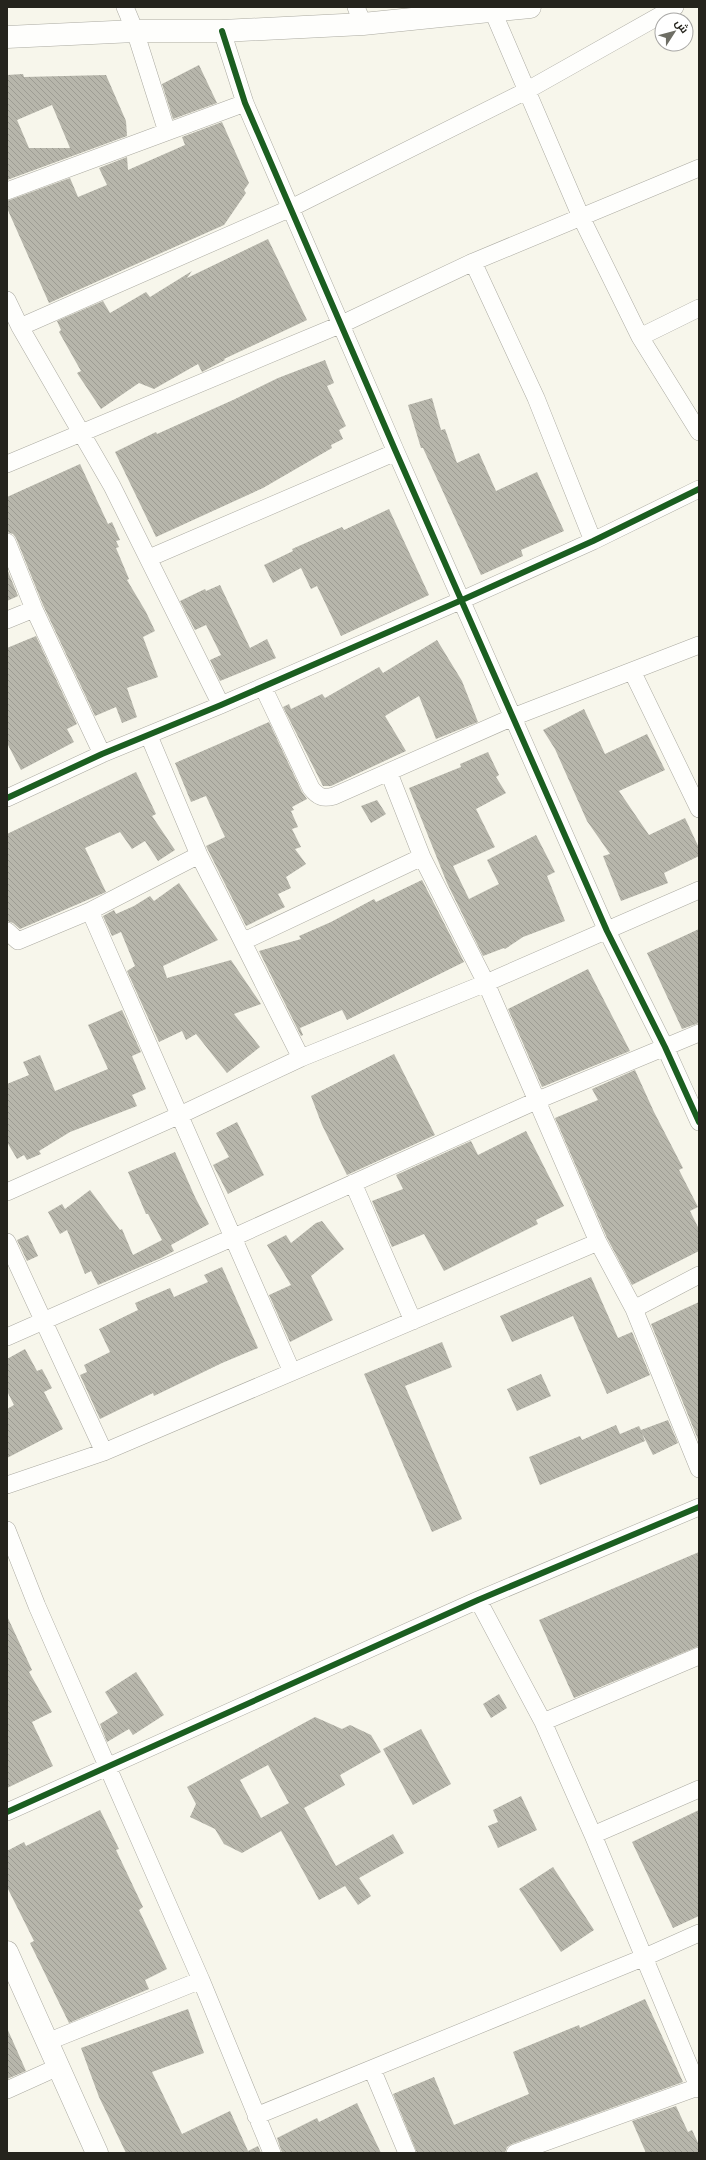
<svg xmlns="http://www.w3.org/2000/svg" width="706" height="2160" viewBox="0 0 706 2160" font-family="'Source Sans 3',Cairo,sans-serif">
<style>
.building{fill:url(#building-back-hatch);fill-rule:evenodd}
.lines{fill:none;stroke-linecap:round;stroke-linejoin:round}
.street-casing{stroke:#abaaa1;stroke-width:18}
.secondary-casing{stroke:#abaaa1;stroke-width:23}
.street{stroke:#fefefc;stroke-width:17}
.secondary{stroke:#fefefc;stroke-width:22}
.cycleway-casing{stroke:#fff;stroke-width:8}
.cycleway{stroke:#1b5e20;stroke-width:6}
</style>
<defs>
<pattern id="building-back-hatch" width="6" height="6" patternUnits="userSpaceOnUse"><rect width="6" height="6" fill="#b7b6ab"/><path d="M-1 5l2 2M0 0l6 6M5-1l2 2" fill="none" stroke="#9d9c93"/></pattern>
</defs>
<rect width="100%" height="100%" fill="#f7f6eb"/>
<path class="building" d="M 199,65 L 217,103 L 173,119 L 162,84 Z
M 23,74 L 24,77 L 106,75 L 126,121 L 127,136 L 7,180 L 7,75 ZM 52,105 L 70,148 L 29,148 L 17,120 Z
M 222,122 L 249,183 L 244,190 L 246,193 L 224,225 L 49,303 L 7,208 L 7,201 L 70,178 L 78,197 L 107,185 L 99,168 L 127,157 L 128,170 L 185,145 L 182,137 Z
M 268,239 L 307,320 L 224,359 L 225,360 L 202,372 L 198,364 L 154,389 L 139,383 L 101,409 L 77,373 L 81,371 L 59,332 L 61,330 L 57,321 L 103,301 L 110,313 L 146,292 L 150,297 L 192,271 L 187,278 Z
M 325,360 L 334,383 L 327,386 L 346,426 L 339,430 L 343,439 L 331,445 L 332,448 L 263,488 L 156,537 L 115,452 L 156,432 L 157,434 L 233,400 L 278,378 Z
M 432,398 L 441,430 L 445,429 L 457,463 L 479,453 L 496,491 L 537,472 L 564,531 L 521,550 L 523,556 L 481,575 L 423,448 L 421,448 L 408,405 Z
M 80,464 L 108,524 L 112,522 L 120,540 L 116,541 L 119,547 L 116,548 L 129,579 L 127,580 L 146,612 L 155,631 L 143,637 L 158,677 L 127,688 L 137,717 L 122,723 L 116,707 L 95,716 L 43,605 L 16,538 L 13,534 L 7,532 L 7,497 Z
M 389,509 L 429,595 L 341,636 L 317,586 L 311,589 L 301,568 L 273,583 L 264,565 L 293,551 L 292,549 L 342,527 L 344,530 Z
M 7,569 L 18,596 L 7,601 Z
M 220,585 L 250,648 L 267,639 L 276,658 L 220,681 L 210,660 L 221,655 L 206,625 L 195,630 L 180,601 L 205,589 L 206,591 Z
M 36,636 L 77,724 L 67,729 L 74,742 L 21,770 L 7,743 L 7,648 Z
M 437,640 L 462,681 L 478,722 L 436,739 L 419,696 L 385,716 L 406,751 L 331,786 L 323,786 L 283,707 L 289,704 L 291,709 L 322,694 L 325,698 L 379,667 L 383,673 Z
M 584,709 L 605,754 L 647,734 L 665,770 L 619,791 L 649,835 L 685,818 L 699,848 L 699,856 L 664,873 L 668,883 L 621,901 L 603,856 L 610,854 L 587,821 L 555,749 L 543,730 Z
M 269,722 L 302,792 L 307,799 L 292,807 L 294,810 L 291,811 L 298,827 L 292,829 L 301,847 L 295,849 L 306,864 L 286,877 L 291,888 L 278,894 L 285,907 L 246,926 L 206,846 L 225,837 L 206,796 L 191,802 L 175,763 Z
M 488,752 L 499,775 L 496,777 L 506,793 L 476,809 L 495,847 L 453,866 L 469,899 L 499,884 L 487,860 L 536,835 L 555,872 L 547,876 L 565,921 L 523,937 L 505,949 L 504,948 L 483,956 L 447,883 L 409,788 L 461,767 L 460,764 Z
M 136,772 L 156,814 L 152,816 L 175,850 L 158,861 L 145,841 L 132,849 L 120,832 L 85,848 L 106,892 L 20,929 L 13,923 L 7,921 L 7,834 Z
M 377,800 L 386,814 L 371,823 L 361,806 Z
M 422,880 L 464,962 L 347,1020 L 342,1010 L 300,1028 L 303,1035 L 301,1036 L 259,951 L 301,939 L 299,936 L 331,922 L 374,899 L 376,902 Z
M 179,883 L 218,940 L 163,966 L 167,978 L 231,960 L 261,1004 L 234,1014 L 260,1047 L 227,1073 L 196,1034 L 186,1040 L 182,1031 L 159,1042 L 127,971 L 135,966 L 121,932 L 112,936 L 103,916 L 114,910 L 116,914 L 134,906 L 150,896 L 154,901 Z
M 699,929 L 699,1023 L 682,1029 L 647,953 Z
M 588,969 L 630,1051 L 542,1087 L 508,1009 Z
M 122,1010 L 141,1052 L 132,1056 L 146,1089 L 132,1095 L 137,1106 L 70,1132 L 39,1151 L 41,1154 L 27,1160 L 24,1155 L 17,1159 L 7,1142 L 7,1084 L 29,1075 L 23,1062 L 40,1055 L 55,1091 L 108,1069 L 88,1025 Z
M 394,1054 L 435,1135 L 347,1175 L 322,1125 L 311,1096 Z
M 635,1070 L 654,1112 L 683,1168 L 679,1170 L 698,1207 L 690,1211 L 699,1229 L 699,1251 L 632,1285 L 607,1238 L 555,1118 L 598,1100 L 592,1089 Z
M 237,1122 L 264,1175 L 228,1194 L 213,1165 L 229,1157 L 216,1133 Z
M 526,1131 L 564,1206 L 536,1220 L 538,1224 L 444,1271 L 424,1234 L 392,1247 L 372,1201 L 403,1189 L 396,1175 L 471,1141 L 478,1155 Z
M 175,1152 L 195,1197 L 209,1224 L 171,1245 L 174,1251 L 161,1258 L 98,1285 L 91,1271 L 85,1274 L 67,1230 L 60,1234 L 48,1212 L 62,1204 L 65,1209 L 90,1190 L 120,1230 L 122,1229 L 133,1255 L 162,1240 L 148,1214 L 146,1214 L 128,1172 Z
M 322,1221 L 344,1249 L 311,1276 L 333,1320 L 290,1342 L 269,1295 L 291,1285 L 267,1245 L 286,1235 L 291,1243 L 316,1223 Z
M 28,1235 L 38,1256 L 27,1261 L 17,1240 Z
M 222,1267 L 258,1348 L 222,1363 L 154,1396 L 153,1393 L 100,1419 L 80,1375 L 87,1372 L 84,1365 L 110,1352 L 99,1329 L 138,1310 L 135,1303 L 170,1288 L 174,1297 L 208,1282 L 204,1275 Z
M 591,1277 L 618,1338 L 632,1332 L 650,1375 L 607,1394 L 573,1316 L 512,1342 L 500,1316 Z
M 699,1302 L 699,1442 L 651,1324 Z
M 442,1342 L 452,1367 L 405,1386 L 462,1519 L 432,1532 L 364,1374 Z
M 25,1349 L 37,1371 L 42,1369 L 52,1388 L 44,1392 L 63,1429 L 7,1458 L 7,1409 L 14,1405 L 7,1391 L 7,1359 Z
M 541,1374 L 551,1396 L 517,1411 L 507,1389 Z
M 668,1420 L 678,1443 L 653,1455 L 642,1433 L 645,1441 L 540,1485 L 529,1457 L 580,1436 L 582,1440 L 616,1425 L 620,1434 L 639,1426 L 641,1430 Z
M 699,1552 L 699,1646 L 574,1698 L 539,1620 Z
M 7,1616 L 32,1670 L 29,1672 L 52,1712 L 32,1722 L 53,1766 L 7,1788 Z
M 136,1672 L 164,1715 L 133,1735 L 129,1729 L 107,1742 L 100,1724 L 118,1713 L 105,1692 Z
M 499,1694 L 507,1708 L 491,1718 L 483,1704 Z
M 315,1717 L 342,1729 L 350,1725 L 371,1735 L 381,1752 L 340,1775 L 345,1785 L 304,1808 L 336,1866 L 393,1834 L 404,1853 L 359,1878 L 371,1896 L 358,1905 L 345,1886 L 319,1900 L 281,1831 L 242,1853 L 224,1844 L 215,1829 L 190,1817 L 196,1804 L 187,1787 ZM 268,1765 L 289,1803 L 261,1818 L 240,1780 Z
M 421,1729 L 451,1784 L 413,1805 L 383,1749 Z
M 521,1796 L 537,1830 L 498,1848 L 488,1826 L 498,1822 L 493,1810 Z
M 100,1810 L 119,1849 L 116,1850 L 143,1907 L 139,1910 L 167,1969 L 145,1980 L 149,1989 L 69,2023 L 30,1943 L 34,1941 L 7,1887 L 7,1851 L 24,1842 L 26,1846 Z
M 699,1810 L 699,1916 L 673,1928 L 632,1842 Z
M 553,1867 L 594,1930 L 561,1952 L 519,1889 Z
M 645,1999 L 683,2082 L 512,2144 L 507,2147 L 505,2153 L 417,2153 L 393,2094 L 434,2077 L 454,2125 L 529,2094 L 513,2052 L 579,2025 L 580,2028 Z
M 188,2009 L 204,2053 L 152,2072 L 182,2134 L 230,2111 L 248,2151 L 258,2146 L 261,2153 L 126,2153 L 99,2097 L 81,2048 Z
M 7,2028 L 26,2071 L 7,2079 Z
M 357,2103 L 381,2153 L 282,2153 L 277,2138 L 317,2118 L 319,2122 Z
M 676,2106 L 688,2132 L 692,2130 L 699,2145 L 699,2153 L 646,2153 L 632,2121 Z"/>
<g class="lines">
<defs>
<path id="street" d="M 125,7 L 135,31 L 167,132
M 356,7 L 363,24
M 491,7 L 581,217 L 640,337 L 699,432
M 222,31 L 245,103 L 396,452 L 607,931 L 665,1047 L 699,1122
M 7,191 L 245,103
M 473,262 L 536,398 L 593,541
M 7,300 L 20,327 L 112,486 L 221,705
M 20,327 L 291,208 L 526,91 L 675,7
M 640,337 L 699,308
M 7,464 L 342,324 L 473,262 L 699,168
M 7,542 L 34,609 L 102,754
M 149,558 L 396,452
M 7,620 L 34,609
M 632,671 L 699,809
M 263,687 L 311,788 C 318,797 323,799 334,796 L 513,717 L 699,645
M 149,736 L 199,855 L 301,1058
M 389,773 L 422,857 L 486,983 L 598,1242 L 634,1309 L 699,1469
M 7,798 L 102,754 L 221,705 L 462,600 L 593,541 L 699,489
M 199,855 L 90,911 L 292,1372
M 7,931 L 18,941 L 90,911
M 244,941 L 422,857
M 353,1183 L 413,1321
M 7,1192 L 180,1115 L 301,1058 L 486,983 L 699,890
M 7,1242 L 104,1452
M 634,1309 L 699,1275
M 7,1337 L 234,1237 L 538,1100 L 699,1033
M 7,1485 L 104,1452 L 598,1242
M 7,1530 L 37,1606 L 201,1980 L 272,2153
M 478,1600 L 543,1722 L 593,1835 L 699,2089
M 543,1722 L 699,1656
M 7,1812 L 478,1600 L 699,1507
M 593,1835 L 699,1789
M 47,2042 L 201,1980
M 372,2069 L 407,2153
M 7,2090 L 58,2067
M 256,2116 L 645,1957 L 699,1933
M 515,2153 L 698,2087"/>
<path id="secondary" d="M 7,37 L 135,31 L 222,31 L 363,24 L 530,7
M 7,1952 L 97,2153"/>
</defs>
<use href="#street" class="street-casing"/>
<use href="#secondary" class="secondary-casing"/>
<use href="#street" class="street"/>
<use href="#secondary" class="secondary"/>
<defs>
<path id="cycleway" d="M 222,31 L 245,103 L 396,452 L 607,931 L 665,1047 L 699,1122
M 7,798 L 102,754 L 221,705 L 462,600 L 593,541 L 699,489
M 7,1812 L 478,1600 L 699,1507"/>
</defs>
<use href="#cycleway" class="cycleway-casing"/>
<use href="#cycleway" class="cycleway"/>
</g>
<rect width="706" height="2160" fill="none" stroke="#25241d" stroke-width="16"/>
<g transform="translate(674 32) rotate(54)"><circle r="19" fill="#ffffff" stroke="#a8a7a5"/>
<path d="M0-3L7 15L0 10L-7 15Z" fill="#6e6e65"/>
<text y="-6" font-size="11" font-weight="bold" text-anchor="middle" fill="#25241d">ش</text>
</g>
</svg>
